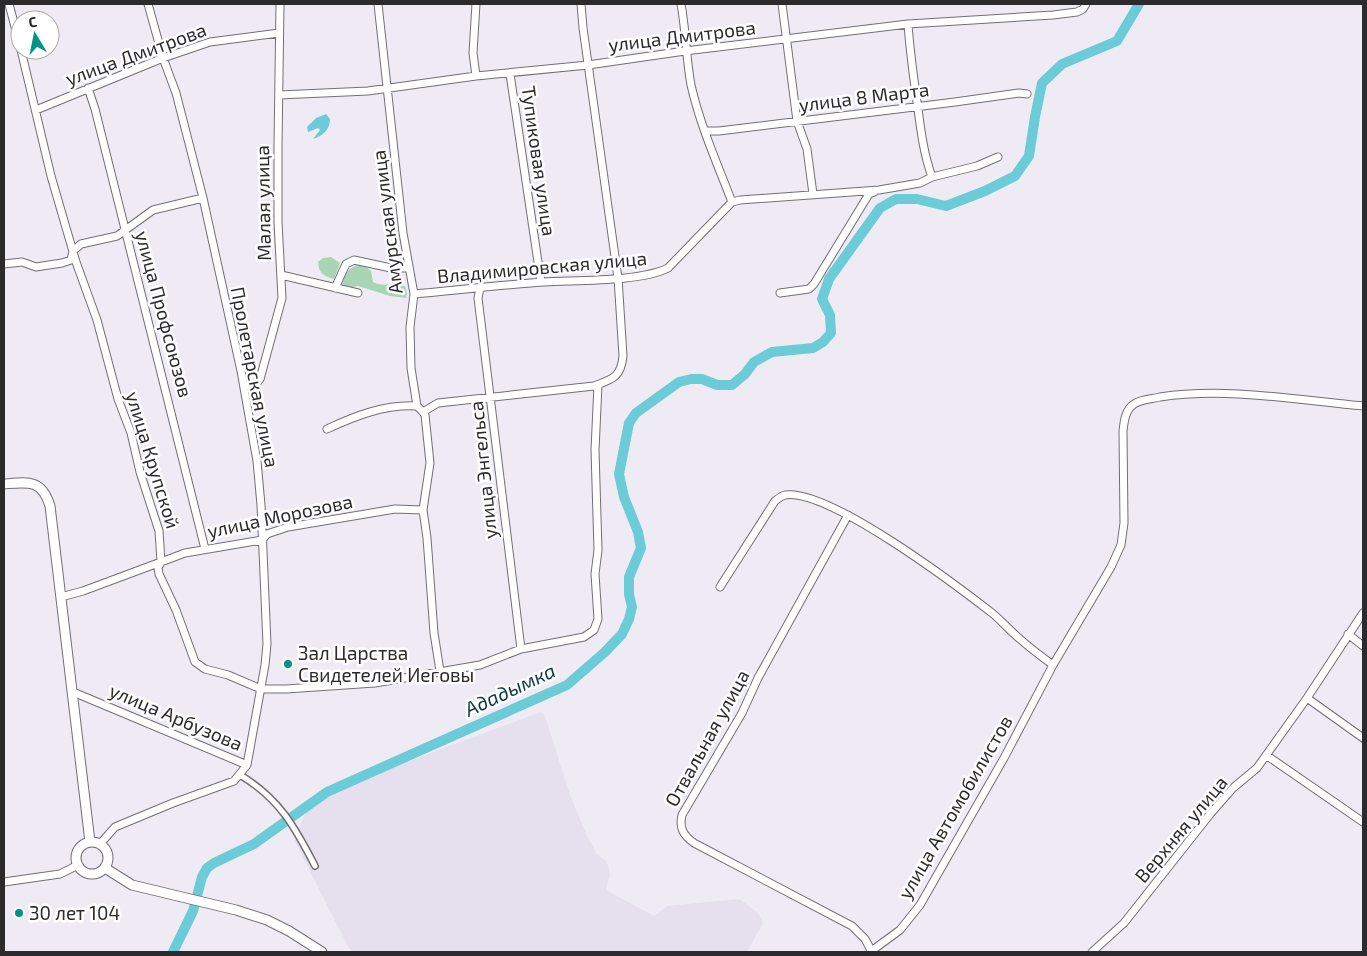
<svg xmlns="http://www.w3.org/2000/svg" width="1367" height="956" viewBox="0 0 1367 956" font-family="'Exo 2',sans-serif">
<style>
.built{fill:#e5dfee}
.green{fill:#a8d5b5}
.water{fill:#6bccd7}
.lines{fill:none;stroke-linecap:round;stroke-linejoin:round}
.river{stroke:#6bccd7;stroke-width:10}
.pedestrian-casing{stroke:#716f76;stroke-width:8}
.minor-casing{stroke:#716f76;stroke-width:9}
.tertiary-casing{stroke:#716f76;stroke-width:11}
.pedestrian{stroke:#fff;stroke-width:5}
.minor{stroke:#fff;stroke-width:7}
.tertiary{stroke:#fff;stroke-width:9}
.poi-dot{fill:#009482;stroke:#fff;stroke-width:2}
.labels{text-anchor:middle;stroke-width:5;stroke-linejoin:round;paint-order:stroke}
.street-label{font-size:19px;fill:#2b2a2d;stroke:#fff}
.poi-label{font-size:19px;fill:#2b2a2d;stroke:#fff;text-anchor:start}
.water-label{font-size:20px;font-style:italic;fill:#0b3b3f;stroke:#fff}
</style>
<rect width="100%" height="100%" fill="#efebf4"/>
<path class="built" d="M 541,712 L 545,716 L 570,795 L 587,836 L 596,853 L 607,862 L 610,875 L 606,890 L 654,916 L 667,906 L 739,899 L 757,912 L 763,923 L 747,952 L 354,952 L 349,948 L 294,840 L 310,803 L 347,784 Z"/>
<path class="green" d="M 331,257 L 340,263 L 334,279 C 323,276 319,273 318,262 L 323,258 Z
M 359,265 L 365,266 L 371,271 L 373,282 C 382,287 394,283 405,286 L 407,293 L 406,298 L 390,296 L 358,286 L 348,288 L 342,286 C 344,275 348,267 359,265 Z"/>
<path class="water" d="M 326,114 L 330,119 C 330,129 323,136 313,139 L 320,130 L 318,128 L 308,132 L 307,127 L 316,118 Z"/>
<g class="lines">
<path class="river" d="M 173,952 L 193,911 L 202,877 L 207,868 L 214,863 L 254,844 L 327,792 L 567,685 L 605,652 L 622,634 L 629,619 L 632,607 L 629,594 L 629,577 L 641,548 L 638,532 L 624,497 L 619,474 L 629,423 L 636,413 L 679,382 L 691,379 L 702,379 L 717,385 L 732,385 L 745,374 L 754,362 L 772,352 L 813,348 L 823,342 L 831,333 L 830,315 L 822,299 L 829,279 L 880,208 L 896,199 L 917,199 L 946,206 L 985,191 L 1015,176 L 1029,156 L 1035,117 L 1042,83 L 1062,64 L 1117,41 L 1139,4"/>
<defs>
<path id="pedestrian" d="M 240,775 C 279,798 295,827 315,866"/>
<path id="minor" d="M 9,4 L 20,46
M 378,4 L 403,233 L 414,294 L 410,327 L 411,368 L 417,406 L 423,412 L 425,415 L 430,463 L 423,510 L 427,538 L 434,633 L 440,671
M 476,4 L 473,53 L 476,76
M 681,4 C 686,31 686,58 691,85 C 700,125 717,163 732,202
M 782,4 L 797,121 L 807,149 L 813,194
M 908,24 C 910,53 914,81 918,109 C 921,132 924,155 932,177
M 21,50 L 51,176 L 76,262 L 97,320 L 118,399 L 131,433 L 140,472 L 159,531 L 161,562 L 158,568 L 159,574 L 176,610 L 195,662 L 205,669 L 228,675 L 261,689 L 286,689 L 375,683 L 480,665 L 521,649 L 584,637 L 594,630 L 598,619 L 595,574 L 598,550 L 595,450 L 598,385
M 510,74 L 541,282
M 88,88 L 95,109 L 205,549
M 279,95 L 368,91 L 476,76 L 588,65 L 685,51 L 908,24 L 1053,15 L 1077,12 L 1083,9 L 1086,4
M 36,110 L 163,58 L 210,42 L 279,33
M 705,131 L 719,131 L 955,102 L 1019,93 L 1027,94
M 4,264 L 22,262 L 36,267 L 62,263 L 71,260 L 73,251 L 81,244 L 117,236 L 153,210 L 203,198
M 281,275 L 358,293
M 335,288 L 346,264 L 354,260 L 391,268 L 409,268
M 480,288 L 478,298 L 521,649
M 780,293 L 809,289 L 814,284 L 869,194 L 874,192
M 414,294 C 457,290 500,285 544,282 C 577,280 640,282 668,268 L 732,202 L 740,200 L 879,190 L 920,183 L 932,177 L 977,166 L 998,157
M 244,387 L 256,384 L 260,379 L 282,298 L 278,222 L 278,146 L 280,4
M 423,412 L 438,403 L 594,386 C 613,379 621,377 623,356 L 618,278 L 583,28 L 581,4
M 327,429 C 355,416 385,404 417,406
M 848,515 L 758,678 L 742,713 L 682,815 C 679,828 683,835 694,843 L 852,926 L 865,939 L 871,950
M 720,587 L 775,501 C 779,498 781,496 785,495 C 828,488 956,585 992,613 C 1002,621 1010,631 1020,639 C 1030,648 1042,657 1053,665
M 61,597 L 83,591 L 185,553 L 262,540 L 267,534 L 288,527 L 395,509 L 423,510
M 1348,634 L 1363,646
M 73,692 L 247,765
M 1307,698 L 1363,738
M 1266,755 L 1363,822
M 100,844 L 115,827 L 173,803 L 234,781 L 247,765 L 265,665 L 267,644 L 261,505 L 257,461 L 241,371 L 203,198 L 176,93 L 163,58 L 148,4
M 4,882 L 60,874 L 78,865
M 870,952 L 900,930 L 920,905 L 1004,758 L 1053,665 L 1111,567 L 1121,545 L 1124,523 L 1123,431 C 1124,422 1125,410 1134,404 C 1141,399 1152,399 1160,397 C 1226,387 1297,400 1363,406
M 1092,952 L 1124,923 L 1211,813 L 1233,788 L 1257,768 L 1307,698 L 1363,613"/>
<path id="tertiary" d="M 4,484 C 28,482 42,479 50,506 L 90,842
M76 858a16 16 0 1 1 32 0a16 16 0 1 1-32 0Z
M 105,868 L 132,885 L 236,910 L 267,920 L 289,931 L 322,952"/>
</defs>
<use href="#pedestrian" class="pedestrian-casing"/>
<use href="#minor" class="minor-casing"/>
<use href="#tertiary" class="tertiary-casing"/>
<use href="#pedestrian" class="pedestrian"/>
<use href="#minor" class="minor"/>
<use href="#tertiary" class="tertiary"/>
</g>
<g class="poi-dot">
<circle cx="288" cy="664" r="5"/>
<circle cx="19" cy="913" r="5"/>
</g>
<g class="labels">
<g class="street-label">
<text transform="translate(682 36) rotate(-7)" y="7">улица Дмитрова</text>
<text transform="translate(136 54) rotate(-20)" y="7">улица Дмитрова</text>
<text transform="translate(864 97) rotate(-7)" y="7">улица 8 Марта</text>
<text transform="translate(539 161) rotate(82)" y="7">Тупиковая улица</text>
<text transform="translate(263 203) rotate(-91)" y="7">Малая улица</text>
<text transform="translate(387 222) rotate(-97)" y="7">Амурская улица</text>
<text transform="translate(542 267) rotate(-5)" y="7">Владимировская улица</text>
<text transform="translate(164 314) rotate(75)" y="7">улица Профсоюзов</text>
<text transform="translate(255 377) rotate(79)" y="7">Пролетарская улица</text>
<text transform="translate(153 460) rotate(73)" y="7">улица Крупской</text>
<text transform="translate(483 470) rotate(-96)" y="7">улица Энгельса</text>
<text transform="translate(280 516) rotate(-12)" y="7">улица Морозова</text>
<text transform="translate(176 717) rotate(23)" y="7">улица Арбузова</text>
<text transform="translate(707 738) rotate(-61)" y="7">Отвальная улица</text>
<text transform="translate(955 807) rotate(-60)" y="7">улица Автомобилистов</text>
<text transform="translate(1181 829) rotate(-50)" y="7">Верхняя улица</text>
</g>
<g class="poi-label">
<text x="298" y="660">Зал Царства<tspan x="298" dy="22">Свидетелей Иеговы</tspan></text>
<text x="29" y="920">30 лет 104</text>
</g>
<g class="water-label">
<text transform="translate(510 690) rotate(-25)" y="7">Ададымка</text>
</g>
</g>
<rect width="1367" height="956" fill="none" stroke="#2b2a2d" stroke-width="10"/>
<g transform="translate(35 35) rotate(350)"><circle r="24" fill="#ffffff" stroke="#aaaaab"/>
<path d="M0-4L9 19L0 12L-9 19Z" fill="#009482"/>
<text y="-8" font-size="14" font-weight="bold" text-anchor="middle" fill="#2b2a2d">С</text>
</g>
</svg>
